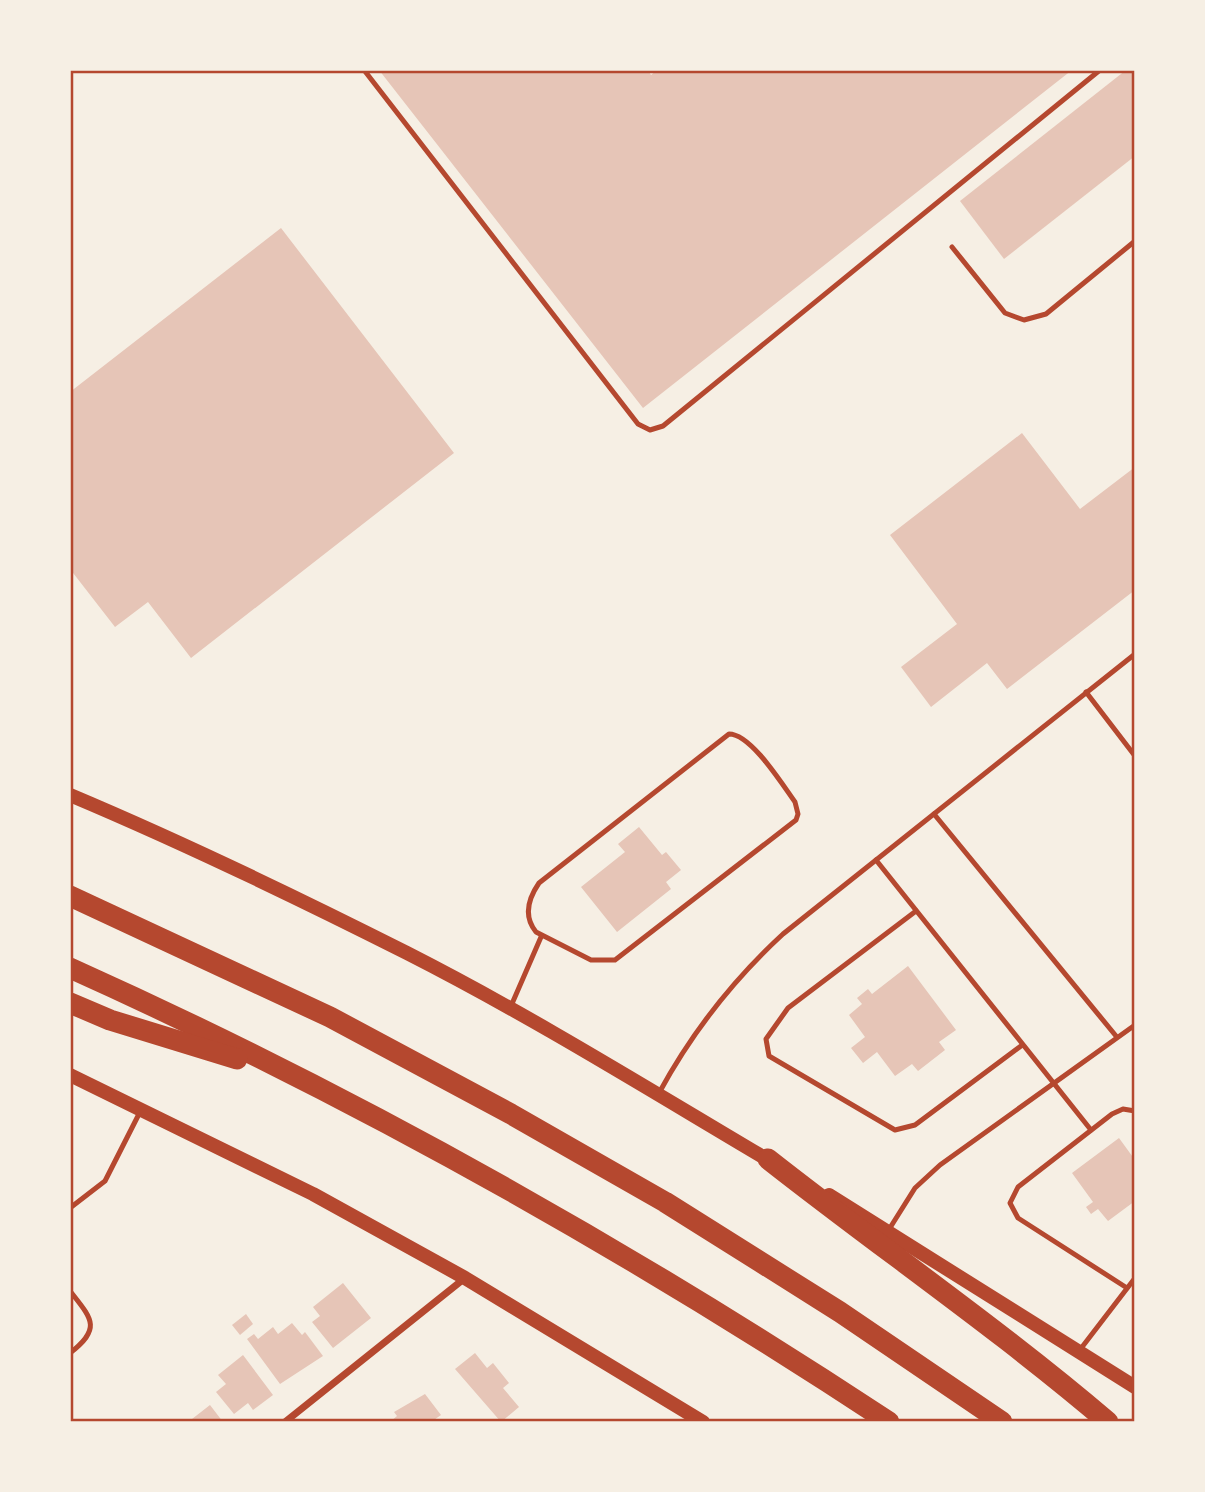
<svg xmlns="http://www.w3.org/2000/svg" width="1205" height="1492" font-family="'Varela Round',sans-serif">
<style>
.building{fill:#e6c5b7}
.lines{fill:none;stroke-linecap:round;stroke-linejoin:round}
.service{stroke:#b5482f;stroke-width:5}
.minor{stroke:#b5482f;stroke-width:7}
.secondary{stroke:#b5482f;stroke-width:14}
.motorway{stroke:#b5482f;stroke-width:21}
.neatline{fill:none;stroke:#b5482f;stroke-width:2.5}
</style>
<rect width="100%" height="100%" fill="#f6efe4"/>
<!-- building -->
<g class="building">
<path d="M 379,70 L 648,70 L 651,75 L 657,70 L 1072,70 L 643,408 Z"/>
<path d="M 1126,70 L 1135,70 L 1135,156 L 1004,259 L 960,201 Z"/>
<path d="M 281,228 L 454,453 L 191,658 L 148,602 L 115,627 L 70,569 L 70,392 Z"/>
<path d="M 1022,433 L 1080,509 L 1135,467 L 1135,590 L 1007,689 L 987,663 L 931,707 L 901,667 L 957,624 L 890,535 Z"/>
<path d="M 639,827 L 662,855 L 666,852 L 681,870 L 666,882 L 671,889 L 617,932 L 581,887 L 625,852 L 618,844 Z"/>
<path d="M 908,966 L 956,1030 L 939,1042 L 945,1050 L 918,1071 L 912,1064 L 895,1076 L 877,1052 L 863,1063 L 851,1048 L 865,1037 L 849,1015 L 862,1004 L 857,998 L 868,989 L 872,994 Z"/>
<path d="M 1119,1138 L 1135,1160 L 1135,1201 L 1108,1221 L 1098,1209 L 1091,1214 L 1086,1207 L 1093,1202 L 1072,1173 Z"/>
<path d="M 343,1283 L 371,1318 L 333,1348 L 312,1322 L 320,1316 L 313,1307 Z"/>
<path d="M 246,1314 L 253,1324 L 240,1335 L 232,1325 Z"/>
<path d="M 292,1323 L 302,1335 L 305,1332 L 323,1356 L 280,1384 L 247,1339 L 254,1334 L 258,1339 L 273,1327 L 278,1334 Z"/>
<path d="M 475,1353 L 487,1368 L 493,1363 L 509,1383 L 503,1388 L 519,1407 L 501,1422 L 455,1369 Z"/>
<path d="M 243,1355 L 273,1395 L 253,1410 L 248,1403 L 234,1414 L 216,1392 L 226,1384 L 218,1375 Z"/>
<path d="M 425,1394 L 441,1415 L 431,1422 L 390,1422 L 397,1416 L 394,1412 Z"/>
<path d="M 210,1405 L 223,1422 L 185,1422 L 192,1419 Z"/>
</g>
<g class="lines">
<!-- service -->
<g class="service">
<path d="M 364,70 L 638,424 L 650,430 L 663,426 L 1100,70"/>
<path d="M 952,247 L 1005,313 L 1024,320 L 1046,314 L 1135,241"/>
<path d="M 1086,692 L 1135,756"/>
<path d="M 729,734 C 751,734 782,784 795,802 L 798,814 L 796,820 L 615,960 L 591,960 L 536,932 C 523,916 528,899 539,883 Z"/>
<path d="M 934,814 L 1116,1036"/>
<path d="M 876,860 L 1091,1130"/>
<path d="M 916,911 L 788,1008 L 766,1039 L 769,1056 L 895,1130 L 915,1125 L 1021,1046"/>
<path d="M 511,1006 L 541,937"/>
<path d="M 659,1093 C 691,1034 733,980 783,934 L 1135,654"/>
<path d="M 70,1208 L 105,1181 L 141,1110"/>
<path d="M 888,1231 L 915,1188 L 940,1165 L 1135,1025"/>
<path d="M 1127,1288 L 1018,1218 L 1010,1203 L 1018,1187 L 1112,1114 L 1123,1109 L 1135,1111"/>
<path d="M 70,1291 C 92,1319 102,1328 70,1353"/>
<path d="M 1079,1351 L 1135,1278"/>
</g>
<!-- minor -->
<path class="minor" d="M 285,1422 L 465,1278"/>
<!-- secondary -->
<g class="secondary">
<path d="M 70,795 C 184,843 296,897 407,953 C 533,1017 653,1092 775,1164"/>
<path d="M 70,1075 L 313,1194 L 465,1278 L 703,1422"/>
<path d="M 829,1195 L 1135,1387"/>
</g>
<!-- motorway -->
<g class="motorway">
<path d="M 70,896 L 330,1017 L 511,1114 L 665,1202 L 840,1312 L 1002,1422"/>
<path d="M 70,968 C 355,1096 628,1250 889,1422"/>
<path d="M 70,1003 L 110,1020 L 237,1059"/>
<path d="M 768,1159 C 881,1248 999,1329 1108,1422"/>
</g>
</g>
<!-- border -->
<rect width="1205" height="1492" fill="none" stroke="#f6efe4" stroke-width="144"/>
<rect x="72" y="72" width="1061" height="1348" class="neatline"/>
</svg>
